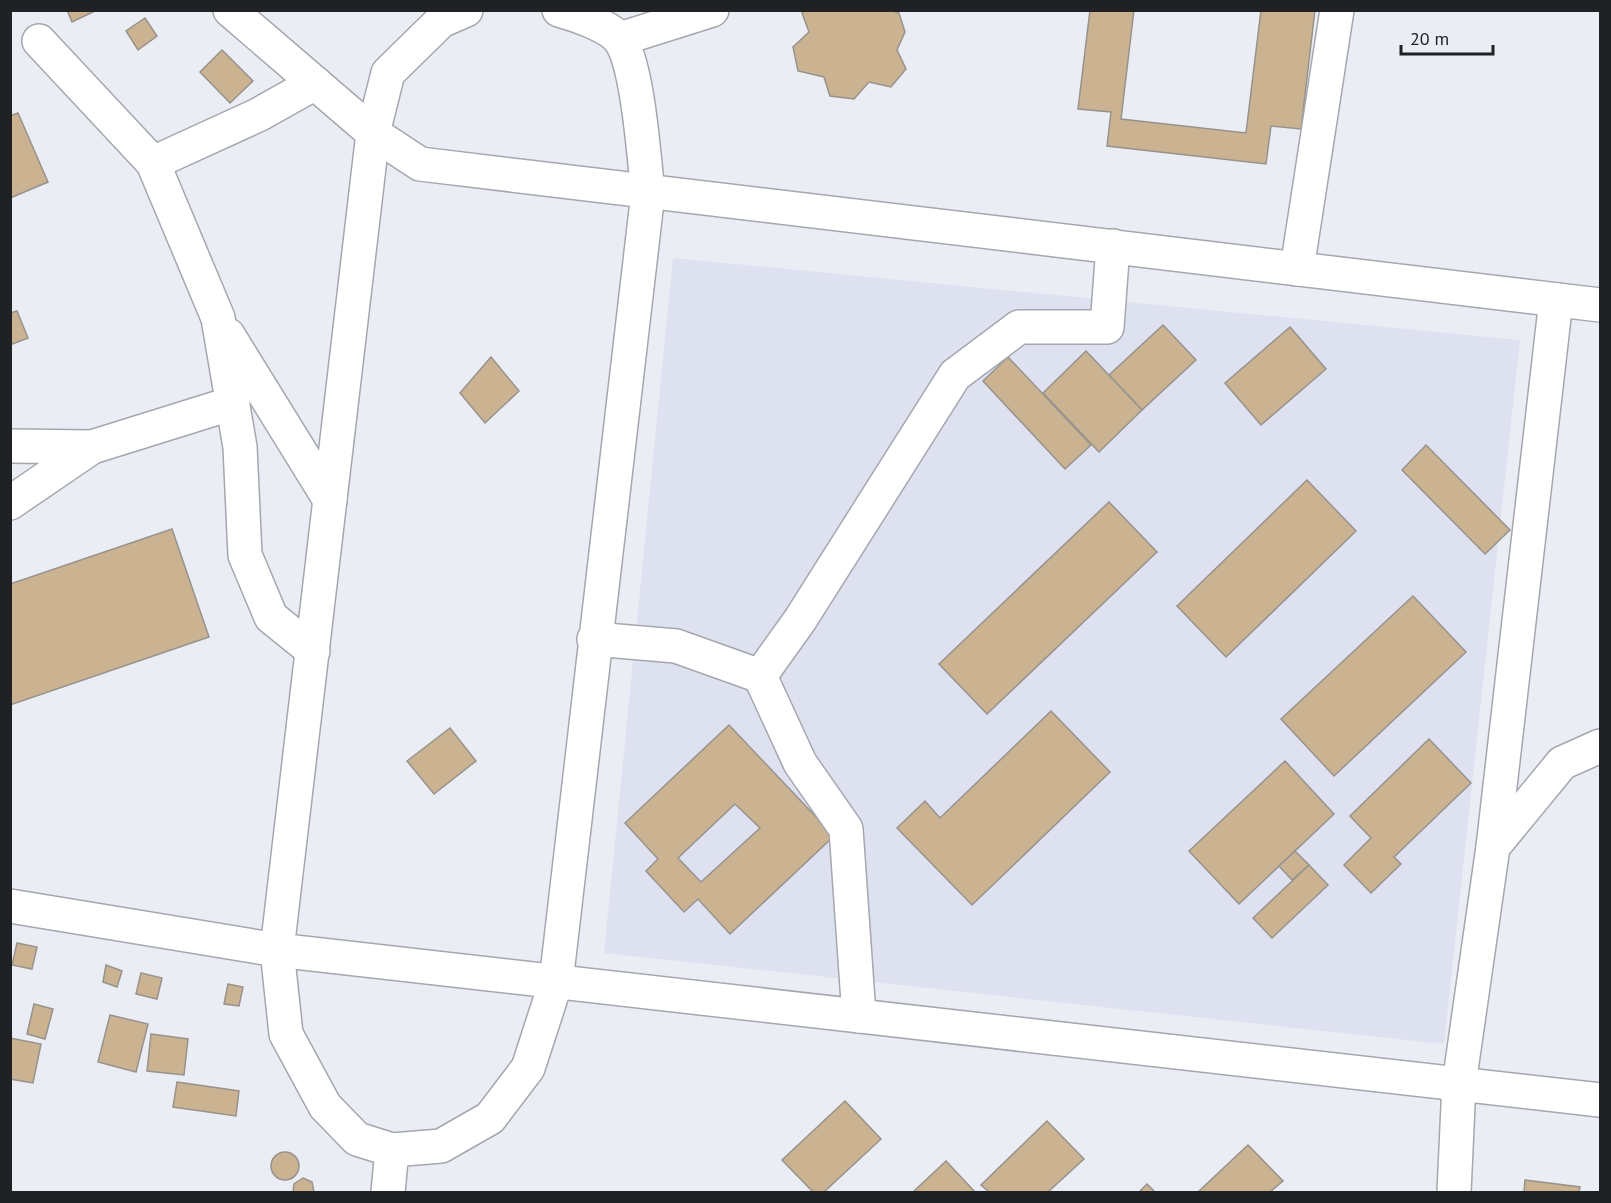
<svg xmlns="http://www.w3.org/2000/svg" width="1611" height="1203" font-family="'PT Sans',sans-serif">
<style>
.built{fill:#dee2f0}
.building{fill:#cbb392;stroke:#97928c;stroke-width:1.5;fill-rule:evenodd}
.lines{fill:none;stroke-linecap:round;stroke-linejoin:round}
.minor-casing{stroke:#a5a7ae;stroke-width:36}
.minor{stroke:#fff;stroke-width:33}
</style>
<rect width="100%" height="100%" fill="#ebedf4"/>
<!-- built -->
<path class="built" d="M 673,258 L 1520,340 L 1444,1044 L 604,953 Z"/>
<!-- building -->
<g class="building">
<path d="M 67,10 L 97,10 L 72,22 Z"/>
<path d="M 805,10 L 890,10 L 899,13 L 905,32 L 897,50 L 906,69 L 891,87 L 869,82 L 854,99 L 830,96 L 824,77 L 798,71 L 793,47 L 809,32 L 802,13 Z"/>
<path d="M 1090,10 L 1134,10 L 1121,119 L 1246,133 L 1261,10 L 1315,10 L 1301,129 L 1271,126 L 1266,164 L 1107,146 L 1111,112 L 1078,109 Z"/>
<path d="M 145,18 L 157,36 L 138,50 L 126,31 Z"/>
<path d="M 222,50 L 253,81 L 230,103 L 200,72 Z"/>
<path d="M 18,113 L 48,182 L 10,198 L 10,116 Z"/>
<path d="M 17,311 L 28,338 L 10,345 L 10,313 Z"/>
<path d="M 1163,325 L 1196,360 L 1142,410 L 1109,375 Z"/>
<path d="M 1290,327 L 1326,369 L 1261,425 L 1225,383 Z"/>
<path d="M 1086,351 L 1142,410 L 1099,452 L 1043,393 Z"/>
<path d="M 491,357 L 519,391 L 485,423 L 460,393 Z"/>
<path d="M 1008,357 L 1091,445 L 1065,469 L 983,381 Z"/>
<path d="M 1426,445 L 1510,530 L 1485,554 L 1402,470 Z"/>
<path d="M 1307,480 L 1356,531 L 1226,657 L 1177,606 Z"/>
<path d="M 1109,502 L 1157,552 L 987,714 L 939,664 Z"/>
<path d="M 172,529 L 209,637 L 10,705 L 10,584 Z"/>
<path d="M 1413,596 L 1466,652 L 1334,776 L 1281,719 Z"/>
<path d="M 1051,711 L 1110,772 L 972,905 L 897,828 L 925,801 L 940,818 Z"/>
<path d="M 729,725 L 834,836 L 730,934 L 698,899 L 684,912 L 646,871 L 658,859 L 625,823 ZM 735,804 L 760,828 L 701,882 L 678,858 Z"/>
<path d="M 450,728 L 476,761 L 434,794 L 407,761 Z"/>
<path d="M 1429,739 L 1471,783 L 1394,857 L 1401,864 L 1371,893 L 1344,865 L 1371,838 L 1350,816 Z"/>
<path d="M 1285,761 L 1334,814 L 1239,904 L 1189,851 Z"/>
<path d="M 1295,851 L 1309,865 L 1292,880 L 1279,866 Z"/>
<path d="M 1309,865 L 1328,885 L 1272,938 L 1253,918 Z"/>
<path d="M 17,943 L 37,947 L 32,969 L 12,965 Z"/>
<path d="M 106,965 L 122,971 L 117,987 L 103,982 Z"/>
<path d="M 141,973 L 162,978 L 157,999 L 136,994 Z"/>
<path d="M 228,984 L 243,987 L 239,1006 L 224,1004 Z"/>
<path d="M 34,1004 L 53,1009 L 45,1039 L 27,1034 Z"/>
<path d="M 110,1015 L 148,1024 L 136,1072 L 98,1062 Z"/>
<path d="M 151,1034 L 188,1039 L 184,1075 L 147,1071 Z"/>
<path d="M 10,1038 L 41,1044 L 33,1083 L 10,1079 Z"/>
<path d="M 177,1082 L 239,1091 L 236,1116 L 173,1107 Z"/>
<path d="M 845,1101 L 881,1139 L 824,1192 L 813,1192 L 782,1160 Z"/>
<path d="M 1047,1121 L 1084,1159 L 1048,1192 L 989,1192 L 981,1185 Z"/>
<path d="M 1248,1145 L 1283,1181 L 1270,1192 L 1198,1192 Z"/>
<circle cx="285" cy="1166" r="14"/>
<path d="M 946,1161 L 975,1192 L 913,1192 Z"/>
<path d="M 303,1178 L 312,1182 L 314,1192 L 293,1192 L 294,1184 Z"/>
<path d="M 1525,1180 L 1580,1187 L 1579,1192 L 1524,1192 Z"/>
<path d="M 1147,1184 L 1155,1192 L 1139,1192 Z"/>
</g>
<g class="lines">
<defs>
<g id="minor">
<path d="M 230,10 L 373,133 L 420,164 L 1600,305"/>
<path d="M 466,10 L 441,21 L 388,73 L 373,133 L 277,950 L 286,1034 L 325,1106 L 357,1139 L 392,1150 L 441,1146 L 490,1118 L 528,1068 L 556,982 L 648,193 C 644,159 638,65 620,40 C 610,26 574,14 559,10"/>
<path d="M 620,39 L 712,10"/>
<path d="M 39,41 L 153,163 L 218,318 L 240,447 L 245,555 L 271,617 L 313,651"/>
<path d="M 153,163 L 258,115 L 315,83"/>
<path d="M 1297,269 L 1337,10"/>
<path d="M 228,335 L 330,500"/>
<path d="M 10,446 L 92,447 L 233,403"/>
<path d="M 10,503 L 92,447"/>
<path d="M 594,639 L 676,646 L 760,676 L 800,620 L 955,375 L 1019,327 L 1107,327 L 1113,246"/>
<path d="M 760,676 L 800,763 L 846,829 L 859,1016"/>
<path d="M 1493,847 L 1562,763 L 1600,746"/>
<path d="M 10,906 L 277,950 L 1600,1100"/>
<path d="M 388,1192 L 392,1150"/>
<path d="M 1454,1192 L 1459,1084 L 1493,847 L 1556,300"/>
</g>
</defs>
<!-- minor casing -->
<use href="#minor" class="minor-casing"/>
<!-- minor -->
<use href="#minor" class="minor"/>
</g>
<!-- border -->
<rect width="1611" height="1203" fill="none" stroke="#202124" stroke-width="24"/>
<!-- scale -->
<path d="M1401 45v9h92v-9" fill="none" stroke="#202124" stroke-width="3"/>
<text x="1410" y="45" font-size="18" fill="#202124" stroke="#ebedf4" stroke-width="4.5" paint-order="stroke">20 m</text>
</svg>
